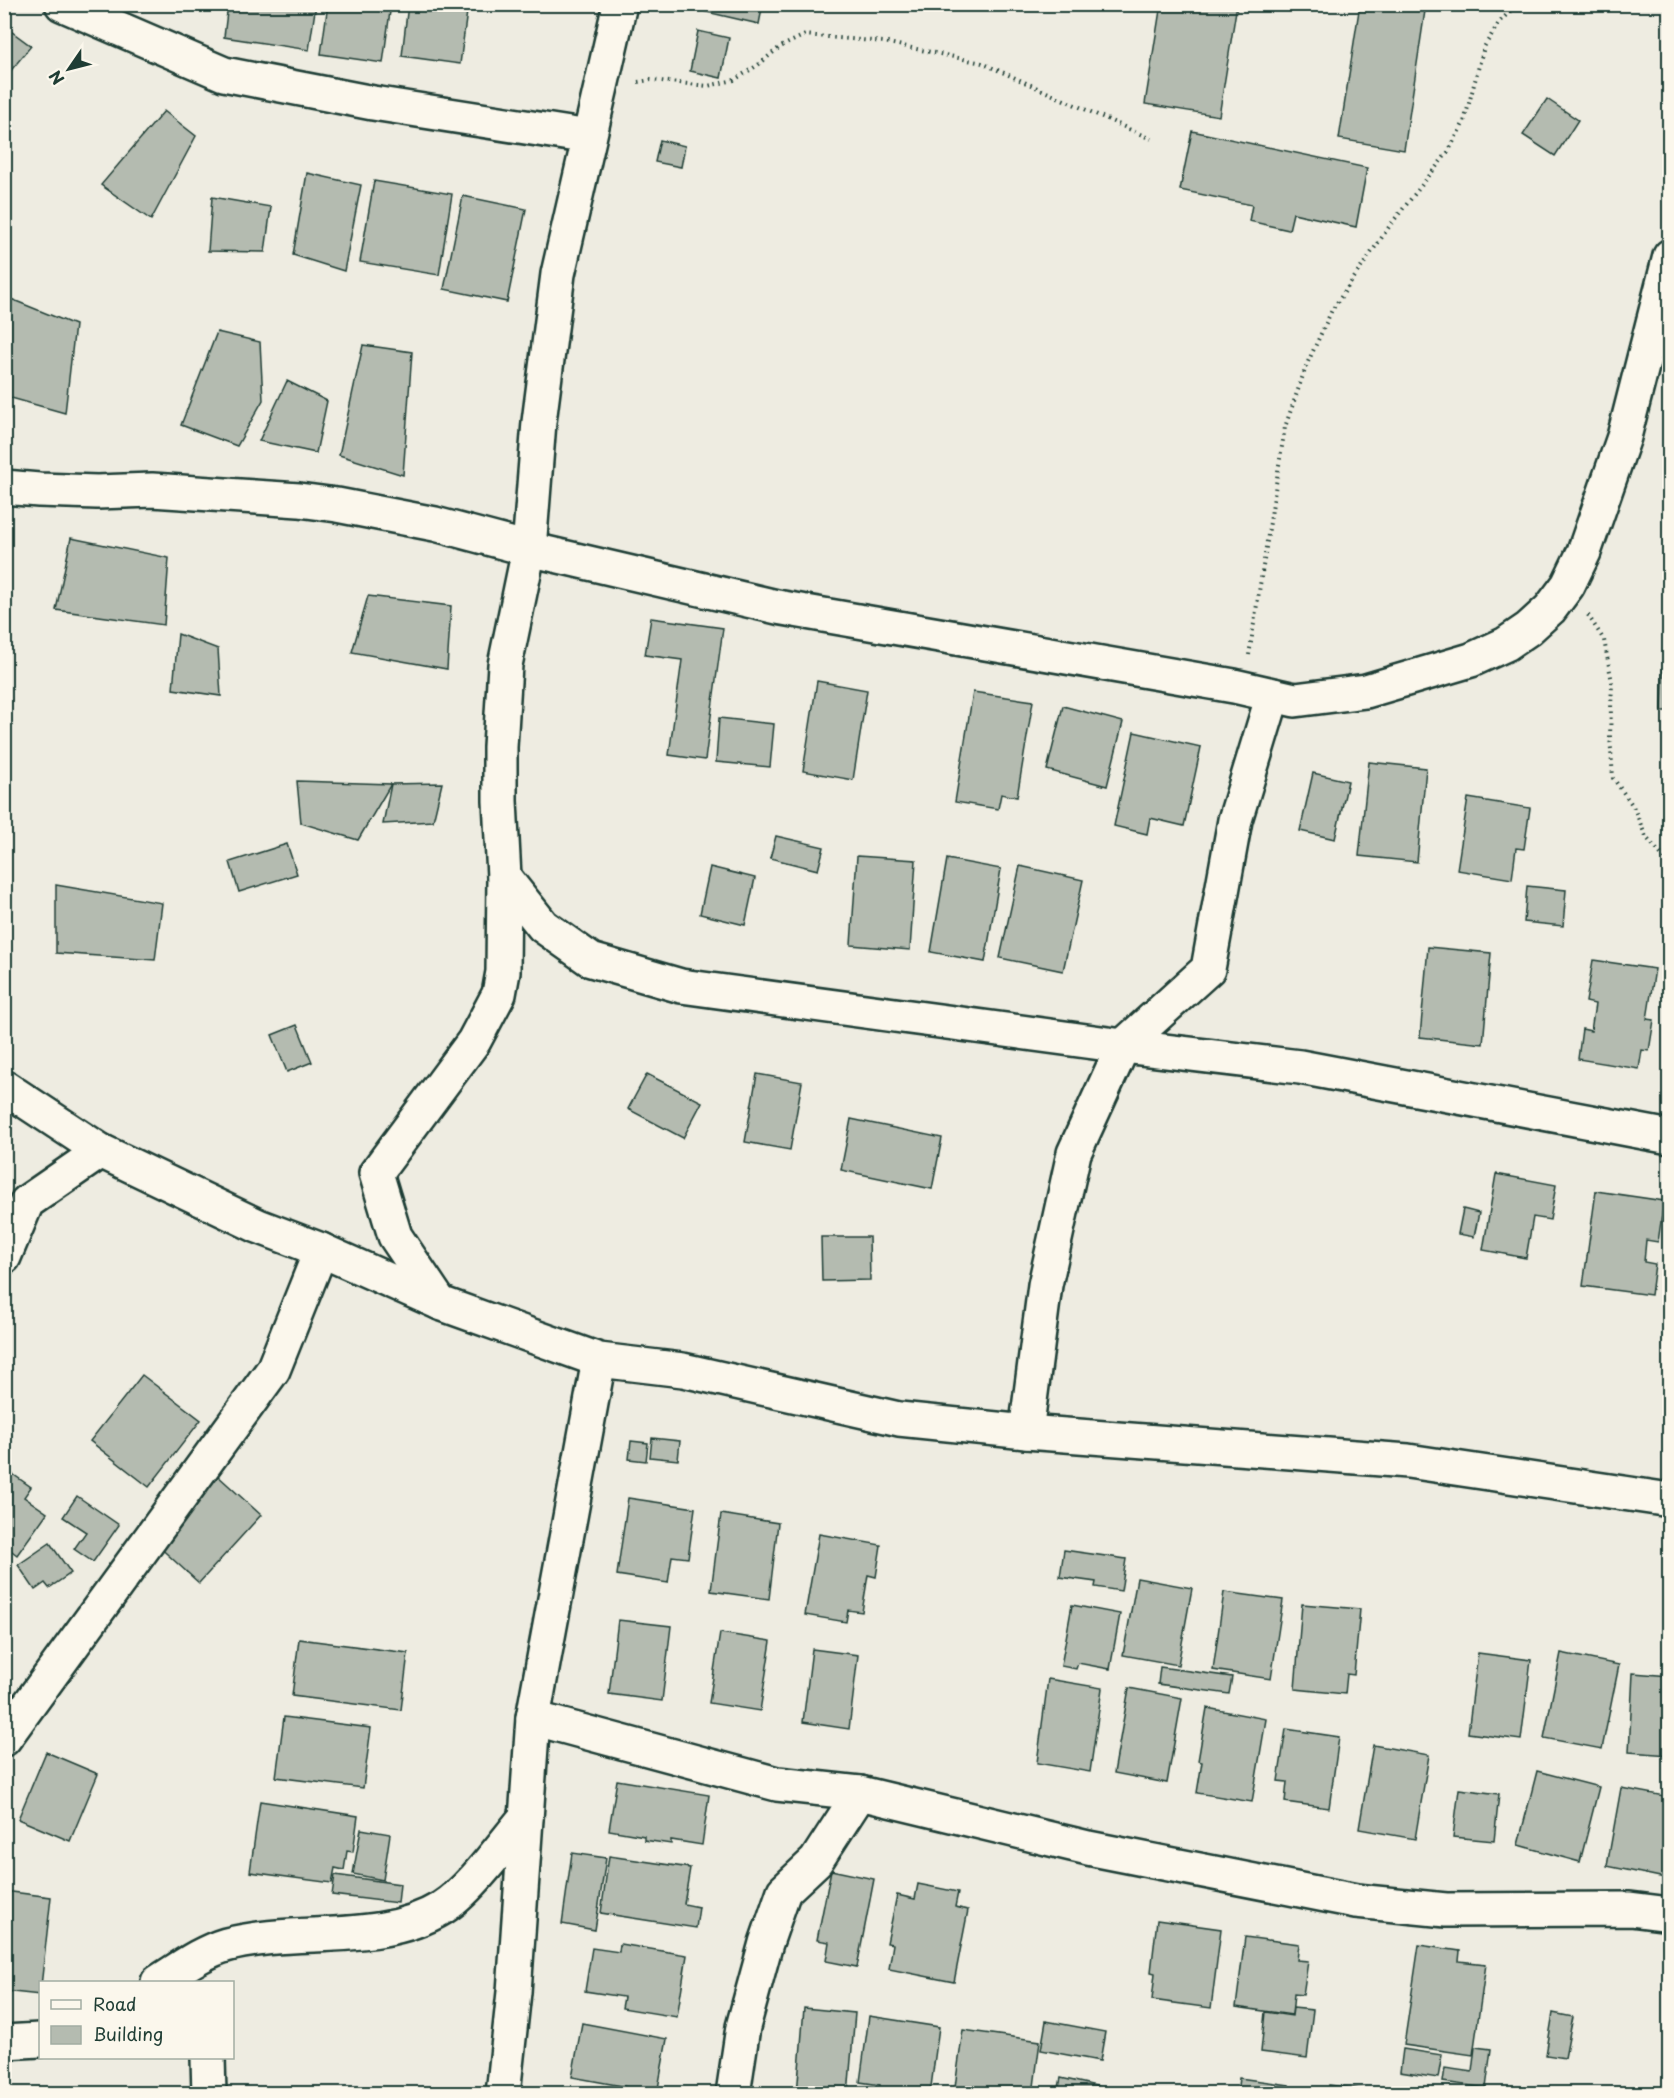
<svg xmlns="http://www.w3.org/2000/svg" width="1674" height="2098" font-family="'Playpen Sans',sans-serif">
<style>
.building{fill:#b4bbb0;stroke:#1f3d34;stroke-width:1.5}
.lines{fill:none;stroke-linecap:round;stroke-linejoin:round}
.street-casing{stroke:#1f3d34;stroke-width:38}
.path{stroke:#1f3d34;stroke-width:4;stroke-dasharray:1.5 4.5;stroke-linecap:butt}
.street{stroke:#fbf7ec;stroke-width:33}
</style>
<rect width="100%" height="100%" fill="#eeece1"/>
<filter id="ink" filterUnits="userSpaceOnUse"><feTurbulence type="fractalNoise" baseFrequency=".0167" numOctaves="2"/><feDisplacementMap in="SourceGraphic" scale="12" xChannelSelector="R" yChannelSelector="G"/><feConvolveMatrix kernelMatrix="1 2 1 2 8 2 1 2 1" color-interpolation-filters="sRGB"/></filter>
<g filter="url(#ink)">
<!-- building -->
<g class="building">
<path d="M 228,4 L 316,4 L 309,50 L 224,37 Z"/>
<path d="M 328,4 L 391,4 L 383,63 L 321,54 Z"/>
<path d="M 408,4 L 468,4 L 460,64 L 402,56 Z"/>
<path d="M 699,4 L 763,4 L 759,24 L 698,10 Z"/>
<path d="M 1161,4 L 1237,4 L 1219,116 L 1145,104 Z"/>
<path d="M 1360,4 L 1426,4 L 1404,150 L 1339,139 Z"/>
<path d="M 4,26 L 31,46 L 4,79 Z"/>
<path d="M 698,31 L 729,38 L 721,78 L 690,71 Z"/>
<path d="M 1547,99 L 1578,120 L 1555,156 L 1523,135 Z"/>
<path d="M 164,111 L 196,136 L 151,220 L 101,185 Z"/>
<path d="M 1192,131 L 1367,168 L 1356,227 L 1293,213 L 1289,230 L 1249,221 L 1252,205 L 1180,190 Z"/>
<path d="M 660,140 L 685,146 L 681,167 L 655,162 Z"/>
<path d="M 307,173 L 361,185 L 344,271 L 293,255 Z"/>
<path d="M 374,181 L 452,194 L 439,275 L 360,262 Z"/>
<path d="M 463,196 L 526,209 L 507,302 L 444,289 Z"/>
<path d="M 212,197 L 271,207 L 265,252 L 208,251 Z"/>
<path d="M 6,297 L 75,325 L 65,413 L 4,396 L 4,305 Z"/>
<path d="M 217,332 L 260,342 L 263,400 L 237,446 L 181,425 Z"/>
<path d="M 363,345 L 412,352 L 403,475 L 339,455 Z"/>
<path d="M 287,381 L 327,401 L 316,453 L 259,441 Z"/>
<path d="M 71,538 L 169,558 L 164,625 L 56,610 Z"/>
<path d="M 368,596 L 451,606 L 447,669 L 352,652 Z"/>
<path d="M 651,618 L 723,628 L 705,760 L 669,755 L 682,660 L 645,655 Z"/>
<path d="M 178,634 L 218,649 L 221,696 L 173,689 Z"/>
<path d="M 1664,640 L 1670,640 L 1670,711 L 1662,711 Z"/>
<path d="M 817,681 L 867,690 L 853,780 L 803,771 Z"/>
<path d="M 973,692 L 1033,701 L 1017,797 L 1001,794 L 998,809 L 955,802 Z"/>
<path d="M 1063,706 L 1123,722 L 1107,786 L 1047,770 Z"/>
<path d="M 719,718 L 774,724 L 770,767 L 716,762 Z"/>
<path d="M 1134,732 L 1201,747 L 1184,826 L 1150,818 L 1147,834 L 1114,826 Z"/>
<path d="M 1369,762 L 1426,768 L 1417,862 L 1359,856 Z"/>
<path d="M 1313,773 L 1348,781 L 1335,839 L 1300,831 Z"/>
<path d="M 297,781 L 391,784 L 358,840 L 301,823 Z"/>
<path d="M 442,783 L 433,821 L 383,824 L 391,784 Z"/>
<path d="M 1468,798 L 1530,808 L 1524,849 L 1516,848 L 1512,879 L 1457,870 Z"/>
<path d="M 776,836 L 824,847 L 818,870 L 770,858 Z"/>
<path d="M 287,844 L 297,874 L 239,892 L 230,862 Z"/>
<path d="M 857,856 L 916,860 L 910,950 L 851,945 Z"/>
<path d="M 947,859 L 1001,869 L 985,962 L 931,952 Z"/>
<path d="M 1020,866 L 1083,880 L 1063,971 L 1000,958 Z"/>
<path d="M 710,867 L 755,878 L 745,925 L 700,914 Z"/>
<path d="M 56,885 L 162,903 L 155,960 L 56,953 Z"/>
<path d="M 1527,886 L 1566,890 L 1563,926 L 1524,922 Z"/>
<path d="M 1428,947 L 1491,953 L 1483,1044 L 1420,1037 Z"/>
<path d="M 1593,960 L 1655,969 L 1647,1019 L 1654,1020 L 1649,1051 L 1642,1050 L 1639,1069 L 1578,1059 L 1582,1029 L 1591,1031 L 1595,1004 L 1586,1002 Z"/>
<path d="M 297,1025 L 312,1062 L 287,1072 L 272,1035 Z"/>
<path d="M 647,1074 L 702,1102 L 683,1138 L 628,1109 Z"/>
<path d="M 757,1074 L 802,1082 L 790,1150 L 745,1142 Z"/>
<path d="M 851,1119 L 942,1138 L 932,1189 L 841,1170 Z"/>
<path d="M 1496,1174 L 1556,1185 L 1550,1220 L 1533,1217 L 1526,1258 L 1483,1250 Z"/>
<path d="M 1596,1191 L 1664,1201 L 1658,1242 L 1646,1240 L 1644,1262 L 1655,1264 L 1651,1295 L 1583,1286 Z"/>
<path d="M 1463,1209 L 1479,1213 L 1474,1237 L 1458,1234 Z"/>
<path d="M 821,1237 L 869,1237 L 870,1280 L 822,1281 Z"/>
<path d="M 142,1375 L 201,1420 L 149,1487 L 90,1441 Z"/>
<path d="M 652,1438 L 680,1441 L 678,1460 L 650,1457 Z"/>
<path d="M 631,1441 L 648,1443 L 646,1461 L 629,1459 Z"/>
<path d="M 4,1468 L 31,1487 L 24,1497 L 47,1513 L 17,1555 L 4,1545 Z"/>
<path d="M 217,1475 L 261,1515 L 199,1583 L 156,1544 Z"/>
<path d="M 77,1496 L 119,1525 L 93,1562 L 74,1549 L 86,1532 L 63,1517 Z"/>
<path d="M 628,1498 L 695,1508 L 688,1558 L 672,1556 L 668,1583 L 617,1575 Z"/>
<path d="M 721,1514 L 778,1523 L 769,1599 L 711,1591 Z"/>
<path d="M 819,1534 L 881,1545 L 876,1577 L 868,1575 L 862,1612 L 848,1610 L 846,1622 L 805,1615 Z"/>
<path d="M 50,1543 L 71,1573 L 49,1588 L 45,1583 L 35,1590 L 18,1565 Z"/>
<path d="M 1064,1550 L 1126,1559 L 1121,1591 L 1095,1587 L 1096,1582 L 1060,1577 Z"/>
<path d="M 1137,1578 L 1192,1588 L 1178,1665 L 1123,1655 Z"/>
<path d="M 1224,1592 L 1283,1600 L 1271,1679 L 1213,1670 Z"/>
<path d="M 1302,1604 L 1360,1609 L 1354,1675 L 1347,1674 L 1345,1694 L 1295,1689 Z"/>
<path d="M 1072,1605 L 1120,1614 L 1110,1669 L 1078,1663 L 1076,1669 L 1061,1666 Z"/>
<path d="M 618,1620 L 671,1626 L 662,1701 L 609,1694 Z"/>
<path d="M 720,1633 L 771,1641 L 760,1711 L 709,1703 Z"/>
<path d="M 299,1639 L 408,1653 L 401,1710 L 292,1696 Z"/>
<path d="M 812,1649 L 858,1655 L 849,1729 L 803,1722 Z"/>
<path d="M 1478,1653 L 1531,1660 L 1521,1740 L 1468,1733 Z"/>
<path d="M 1561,1653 L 1619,1665 L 1602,1749 L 1544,1738 Z"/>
<path d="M 1160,1667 L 1232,1677 L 1229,1694 L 1158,1684 Z"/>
<path d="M 1633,1673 L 1670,1676 L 1670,1755 L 1629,1752 Z"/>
<path d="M 1048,1679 L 1102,1688 L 1090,1772 L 1037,1763 Z"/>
<path d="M 1129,1688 L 1182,1698 L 1167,1783 L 1114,1773 Z"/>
<path d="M 1207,1708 L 1266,1719 L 1252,1802 L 1197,1793 L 1202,1762 L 1198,1761 Z"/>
<path d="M 284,1717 L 371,1728 L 363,1788 L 276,1777 Z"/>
<path d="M 1286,1729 L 1339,1737 L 1329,1808 L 1285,1802 L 1287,1782 L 1278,1781 Z"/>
<path d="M 1373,1745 L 1429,1755 L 1415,1839 L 1359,1829 Z"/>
<path d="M 46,1752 L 98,1774 L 70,1841 L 18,1819 Z"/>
<path d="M 1537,1771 L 1599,1787 L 1580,1862 L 1518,1845 Z"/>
<path d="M 617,1780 L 709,1795 L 702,1845 L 671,1840 L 671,1844 L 644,1840 L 644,1836 L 609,1830 Z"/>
<path d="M 1621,1788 L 1670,1797 L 1670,1879 L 1607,1866 Z"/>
<path d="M 1459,1789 L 1499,1794 L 1494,1841 L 1453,1837 Z"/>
<path d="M 260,1801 L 358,1816 L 353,1852 L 347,1851 L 344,1870 L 335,1868 L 332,1883 L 250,1872 Z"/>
<path d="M 361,1829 L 390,1834 L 383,1880 L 353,1874 Z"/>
<path d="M 572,1853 L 606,1858 L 595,1930 L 562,1924 Z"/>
<path d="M 609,1856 L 690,1868 L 684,1904 L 699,1907 L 696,1928 L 601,1913 Z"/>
<path d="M 831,1870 L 874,1879 L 857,1967 L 826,1961 L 829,1942 L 817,1940 Z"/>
<path d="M 335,1875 L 400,1884 L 398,1903 L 332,1895 Z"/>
<path d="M 918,1884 L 958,1892 L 955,1907 L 968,1910 L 954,1982 L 889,1969 L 893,1944 L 887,1943 L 897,1895 L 915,1899 Z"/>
<path d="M 4,1891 L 51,1897 L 40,1995 L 4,1991 Z"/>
<path d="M 1157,1920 L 1221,1929 L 1211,2008 L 1152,2000 L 1155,1973 L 1151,1972 Z"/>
<path d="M 1245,1937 L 1299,1944 L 1297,1960 L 1308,1961 L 1303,1995 L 1294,1994 L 1292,2015 L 1236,2007 Z"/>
<path d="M 620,1944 L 687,1955 L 677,2017 L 622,2008 L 624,1997 L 585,1991 L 592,1948 L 619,1952 Z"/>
<path d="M 1419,1945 L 1460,1951 L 1459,1961 L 1486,1964 L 1473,2055 L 1404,2045 Z"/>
<path d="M 804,2008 L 855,2013 L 848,2094 L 797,2094 Z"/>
<path d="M 1293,2008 L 1313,2010 L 1307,2058 L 1261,2052 L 1265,2012 L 1292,2016 Z"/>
<path d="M 1553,2013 L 1573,2017 L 1565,2058 L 1546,2055 Z"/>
<path d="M 869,2016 L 939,2027 L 930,2094 L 879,2094 L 880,2085 L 860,2082 Z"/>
<path d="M 1046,2021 L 1105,2032 L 1100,2061 L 1041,2050 Z"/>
<path d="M 582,2023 L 667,2039 L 657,2094 L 627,2091 L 627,2087 L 572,2077 Z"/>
<path d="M 963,2030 L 1040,2041 L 1033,2094 L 954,2094 Z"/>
<path d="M 1475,2047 L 1491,2049 L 1486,2088 L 1443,2082 L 1445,2068 L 1472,2072 Z"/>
<path d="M 1403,2049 L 1442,2055 L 1438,2078 L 1400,2072 Z"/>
<path d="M 1061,2078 L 1105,2088 L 1103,2094 L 1046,2094 L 1047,2089 L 1058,2092 Z"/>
<path d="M 1239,2078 L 1289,2085 L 1288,2094 L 1237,2094 Z"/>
<path d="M 1329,2085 L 1383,2092 L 1383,2094 L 1328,2094 Z"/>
</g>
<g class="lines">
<defs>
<g id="street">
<path d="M 62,4 L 224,74 L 373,103 L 589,137"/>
<path d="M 4,487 L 39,490 L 97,492 L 152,490 L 299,500 L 337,505 L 435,524 L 529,549 L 777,607 L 1234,686 L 1295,700 L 1366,691 L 1471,660 L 1506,644 L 1528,629 L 1550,609 L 1568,585 L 1584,552 L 1624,437 L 1670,256"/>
<path d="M 504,877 L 543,926 L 591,960 L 681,986 L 1123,1046 L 1300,1067 L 1670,1137"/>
<path d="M 4,1087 L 101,1151 L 258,1226 L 321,1250 L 440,1303 L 599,1360 L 683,1370 L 899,1419 L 1026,1432 L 1408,1461 L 1670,1500"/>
<path d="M 4,1257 L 27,1202 L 101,1151"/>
<path d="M 440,1303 L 395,1236 L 376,1173 L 474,1041 L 499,994 L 503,972 L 504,877 L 500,801 L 500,747 L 505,665 L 529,549 L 539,422 L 558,274 L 620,4"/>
<path d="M 1026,1432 L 1045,1285 L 1074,1153 L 1123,1046 L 1208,969 L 1235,820 L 1273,695"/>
<path d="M 533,1718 L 777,1784 L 860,1793 L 1088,1848 L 1356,1901 L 1446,1910 L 1630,1909 L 1670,1914"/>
<path d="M 4,1739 L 273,1370 L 321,1250"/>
<path d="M 158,1982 C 179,1969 202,1952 226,1945 C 296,1926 378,1947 442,1908 C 470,1891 504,1843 526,1817"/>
<path d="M 4,2042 L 40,2040"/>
<path d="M 208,2058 L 209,2094"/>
<path d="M 503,2094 L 514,1992 L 533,1718 L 599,1360"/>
<path d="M 733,2094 L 743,2027 L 766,1943 L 784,1891 L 816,1861 L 860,1793"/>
</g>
</defs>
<!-- street casing -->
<use href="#street" class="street-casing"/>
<!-- path -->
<g class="path">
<path d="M 638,82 L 651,80 L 708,86 L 734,80 L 758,65 L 780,47 L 805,35 L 884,42 L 982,63 L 1151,139"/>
<path d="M 1588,615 L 1604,640 L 1612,682 L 1610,736 L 1613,778 L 1633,806 L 1646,837 L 1670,865"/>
<path d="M 1249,655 L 1285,427 L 1307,364 L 1332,310 L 1391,224 L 1448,152 L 1464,122 L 1484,47 L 1500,21 L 1518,4"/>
</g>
<!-- street -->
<use href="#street" class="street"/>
</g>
</g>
<!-- margin -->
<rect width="1674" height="2098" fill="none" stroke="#fbf7ec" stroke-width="24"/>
<rect x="12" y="12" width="1650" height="2074" fill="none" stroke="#1f3d34" stroke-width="2" filter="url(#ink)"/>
<!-- legend -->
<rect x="39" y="1981" width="195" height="78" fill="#fbf7ec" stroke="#a3ada2" stroke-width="1.5"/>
<rect x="51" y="2000" width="30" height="9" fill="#fbf7ec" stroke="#a3ada2" stroke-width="1.5"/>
<text x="93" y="2011" font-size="18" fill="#1f3d34">Road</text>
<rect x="51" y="2026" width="30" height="18" fill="#b4bbb0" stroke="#a3ada2" stroke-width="1.5"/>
<text x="93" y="2041" font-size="18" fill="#1f3d34">Building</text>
<!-- north arrow -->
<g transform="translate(69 69) rotate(235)" stroke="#fbf7ec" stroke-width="4.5" paint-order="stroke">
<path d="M0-4.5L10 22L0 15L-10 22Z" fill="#1f3d34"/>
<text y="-9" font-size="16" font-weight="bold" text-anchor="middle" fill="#1f3d34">N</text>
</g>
</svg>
